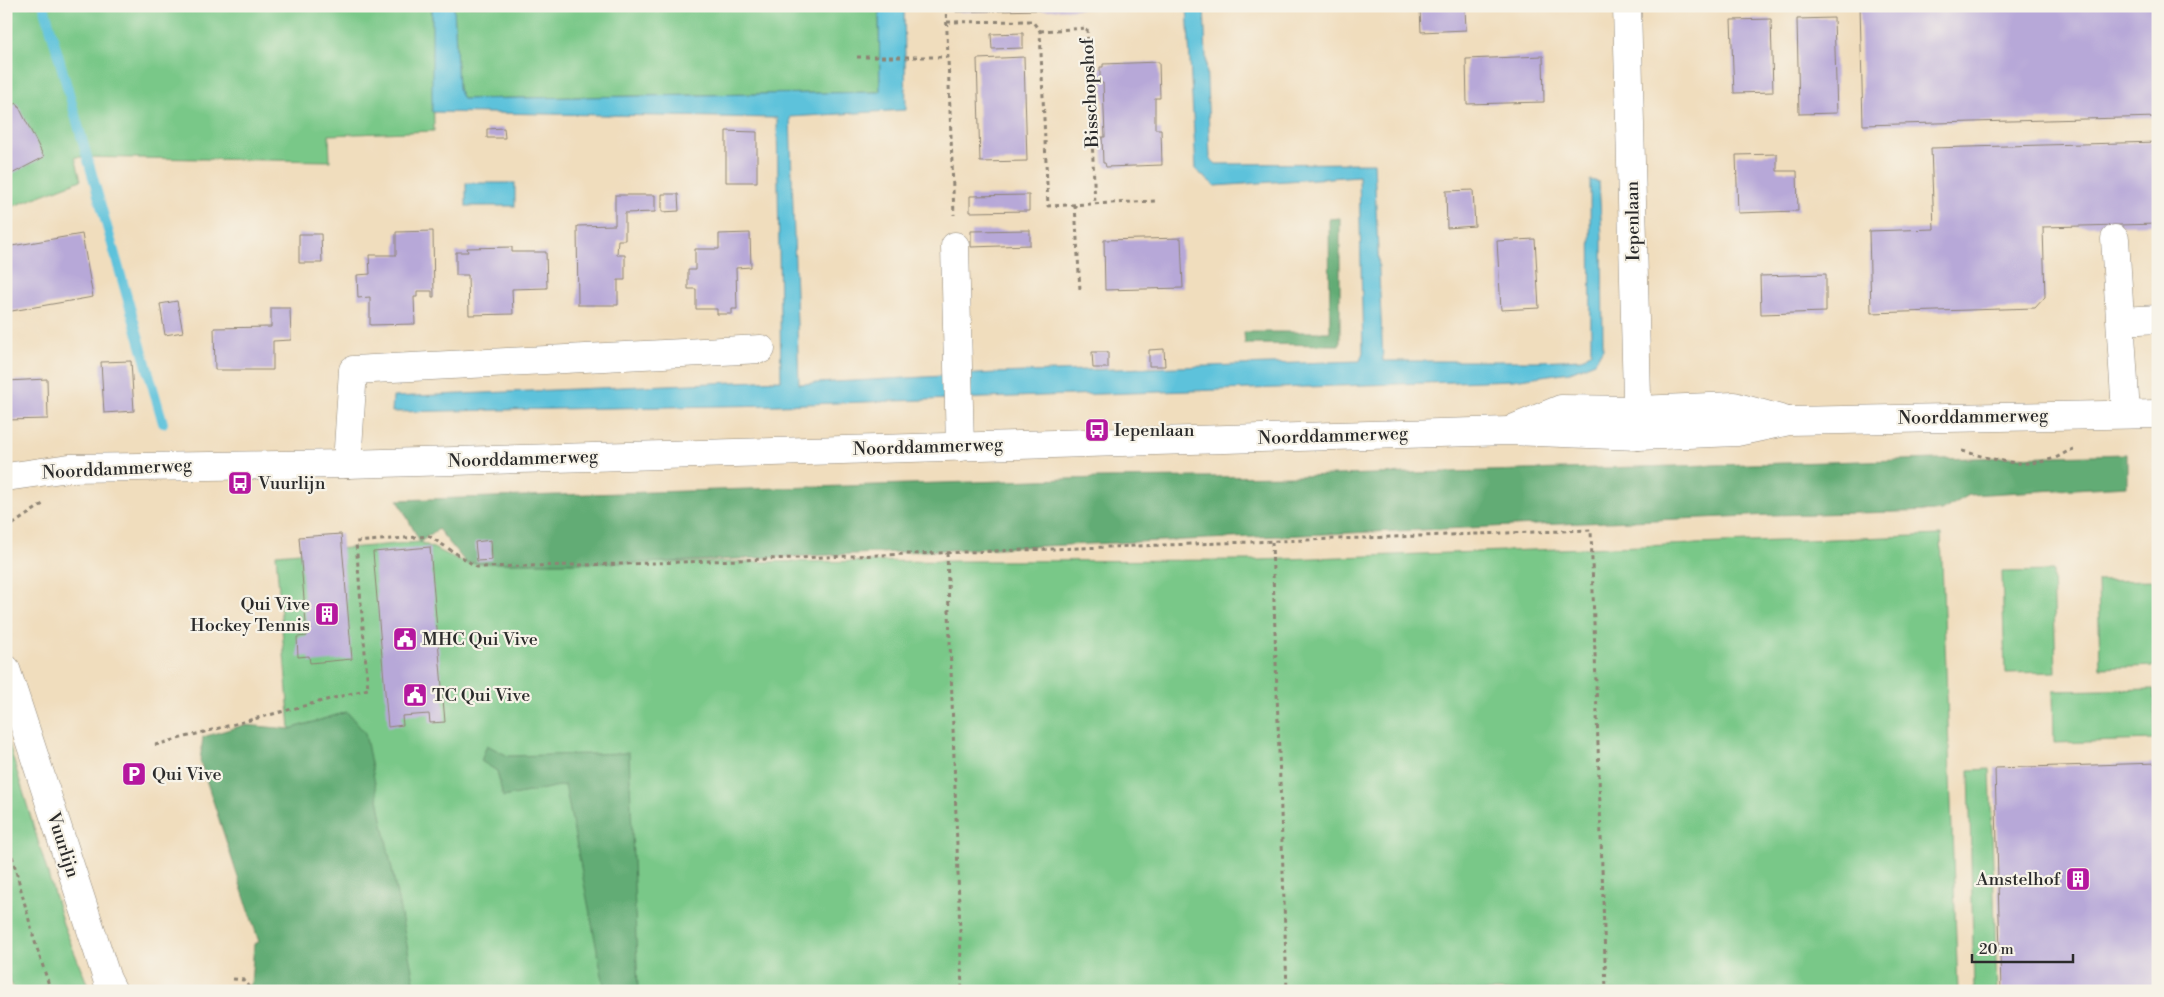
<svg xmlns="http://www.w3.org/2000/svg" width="2164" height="997" font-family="'Libre Bodoni',serif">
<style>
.green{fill:#79c888;stroke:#527a5a}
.forest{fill:#62ac74;stroke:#466c50}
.water{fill:#5dc2db;stroke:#447683}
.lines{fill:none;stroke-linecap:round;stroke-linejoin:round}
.stream{stroke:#5dc2db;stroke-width:10}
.building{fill:#b7a8d8}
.minor-casing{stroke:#8e8474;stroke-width:29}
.path{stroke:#8e8474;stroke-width:3;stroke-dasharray:4 4;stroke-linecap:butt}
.minor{stroke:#fff;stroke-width:28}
.labels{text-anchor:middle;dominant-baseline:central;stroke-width:4.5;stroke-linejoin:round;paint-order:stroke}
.street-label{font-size:18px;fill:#2b2b2b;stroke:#f7f3e8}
.poi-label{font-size:18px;fill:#2b2b2b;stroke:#f7f3e8;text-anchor:start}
</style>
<rect width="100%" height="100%" fill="#f7f3e8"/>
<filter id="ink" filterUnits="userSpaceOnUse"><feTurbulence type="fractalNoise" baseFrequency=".02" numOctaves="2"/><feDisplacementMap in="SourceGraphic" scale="10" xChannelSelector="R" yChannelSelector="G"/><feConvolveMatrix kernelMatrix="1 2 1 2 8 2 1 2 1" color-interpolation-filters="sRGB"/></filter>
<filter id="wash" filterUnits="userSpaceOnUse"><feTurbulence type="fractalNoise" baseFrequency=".0096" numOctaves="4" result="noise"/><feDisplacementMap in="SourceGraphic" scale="20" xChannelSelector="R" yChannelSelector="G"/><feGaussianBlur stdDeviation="1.12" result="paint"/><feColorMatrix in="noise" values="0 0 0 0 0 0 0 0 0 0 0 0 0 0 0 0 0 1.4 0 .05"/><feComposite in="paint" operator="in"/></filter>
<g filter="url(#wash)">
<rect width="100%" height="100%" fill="#f0ddbd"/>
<!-- green -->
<g class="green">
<path d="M 6,6 L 432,6 L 434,131 L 329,135 L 330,161 L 75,157 L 81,180 L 6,209 Z"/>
<path d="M 454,6 L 879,6 L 880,92 L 463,99 L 458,89 Z"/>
<path d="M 1941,535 L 1958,991 L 416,991 L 347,712 L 290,729 L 276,554 L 420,542 L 466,563 L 1259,560 Z"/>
<path d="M 2053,571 L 2056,672 L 2005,673 L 2002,572 Z"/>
<path d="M 2158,580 L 2158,666 L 2100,668 L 2098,581 Z"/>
<path d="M 2154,689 L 2155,740 L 2054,743 L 2053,691 Z"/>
<path d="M 6,735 L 63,924 L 86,981 L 93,991 L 14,991 L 6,968 Z"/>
<path d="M 1990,769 L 1997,991 L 1974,991 L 1969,770 Z"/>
</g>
<!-- forest -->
<g class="forest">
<path d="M 1340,218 L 1340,345 L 1245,344 L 1244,332 L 1330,332 L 1329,219 Z"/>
<path d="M 2127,454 L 2127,486 L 1969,495 L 1941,511 L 1772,515 L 643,563 L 466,563 L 438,529 L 420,542 L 398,500 L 1100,478 L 1299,476 Z"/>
<path d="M 347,712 L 365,733 L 416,991 L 235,991 L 251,984 L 254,944 L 259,942 L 200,761 L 203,737 L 244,725 L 290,729 Z"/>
<path d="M 487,745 L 508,756 L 629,753 L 638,991 L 605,991 L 565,785 L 503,797 L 497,771 L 481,761 Z"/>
</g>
<!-- water -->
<g class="water">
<path d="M 432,6 L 454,6 L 458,89 L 463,99 L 880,92 L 879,6 L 904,6 L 906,110 L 790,117 L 799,384 L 996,373 L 1360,361 L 1363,352 L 1359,176 L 1215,186 L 1196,170 L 1187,6 L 1204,6 L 1210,158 L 1216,164 L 1374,163 L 1383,361 L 1539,361 L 1582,359 L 1591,352 L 1590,180 L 1599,182 L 1602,237 L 1603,348 L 1595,362 L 1570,372 L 1513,380 L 777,405 L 392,412 L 393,397 L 781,380 L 777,118 L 432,112 Z"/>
<rect x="466" y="183" width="49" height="23"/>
</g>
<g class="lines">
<!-- stream -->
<path class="stream" d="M 44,6 L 163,423"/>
</g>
<g id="blocks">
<!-- building -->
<g class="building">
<path d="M 956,6 L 995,6 L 995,11 L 956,12 Z"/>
<path d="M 998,6 L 1123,6 L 1123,8 L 998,11 Z"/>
<path d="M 1860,6 L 2158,6 L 2158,117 L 1863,125 Z"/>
<path d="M 1465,8 L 1466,30 L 1421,32 L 1420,9 Z"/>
<path d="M 1834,18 L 1837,113 L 1799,114 L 1797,19 Z"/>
<path d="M 1771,19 L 1773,92 L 1734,93 L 1731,20 Z"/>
<path d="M 1023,33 L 1023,48 L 992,49 L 991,34 Z"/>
<path d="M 1543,56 L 1544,102 L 1467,104 L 1466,59 Z"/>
<path d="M 1024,57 L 1027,161 L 980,162 L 977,59 Z"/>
<path d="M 1159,62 L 1160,98 L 1155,98 L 1155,129 L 1161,129 L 1162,165 L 1106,167 L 1105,163 L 1103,163 L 1102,137 L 1105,137 L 1103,83 L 1100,83 L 1100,67 L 1103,67 L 1103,64 Z"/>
<path d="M 17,103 L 44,157 L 6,177 L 6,108 Z"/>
<path d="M 504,128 L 505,138 L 487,138 L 487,129 Z"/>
<path d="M 726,131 L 757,132 L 757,182 L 726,182 Z"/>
<path d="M 2158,142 L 2158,224 L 2043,227 L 2045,297 L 2035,308 L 1871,313 L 1869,231 L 1934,229 L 1931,148 Z"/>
<path d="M 1777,154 L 1777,171 L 1797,171 L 1798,211 L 1738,213 L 1736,155 Z"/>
<path d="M 1473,190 L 1475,226 L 1447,228 L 1446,191 Z"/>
<path d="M 662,194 L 678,194 L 679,211 L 662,212 Z"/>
<path d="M 615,195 L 655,195 L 655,212 L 625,213 L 625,240 L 618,240 L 617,255 L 625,255 L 625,280 L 618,280 L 618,305 L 578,305 L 577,226 L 615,225 Z"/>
<path d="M 1029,195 L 1029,211 L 970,212 L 970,196 Z"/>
<path d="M 1030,230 L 1030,245 L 971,247 L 971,231 Z"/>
<path d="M 433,231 L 434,297 L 432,297 L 432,291 L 417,291 L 417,297 L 414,297 L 415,324 L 370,325 L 370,297 L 358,298 L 357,275 L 370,274 L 369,255 L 396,255 L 396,232 Z"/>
<path d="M 750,233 L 751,267 L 736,268 L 737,309 L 732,309 L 732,314 L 717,314 L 717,309 L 696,309 L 696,289 L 688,289 L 688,270 L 695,270 L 695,249 L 719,249 L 719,234 Z"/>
<path d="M 82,234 L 93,297 L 6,312 L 6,247 Z"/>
<path d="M 299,234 L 321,234 L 322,263 L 299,263 Z"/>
<path d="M 1181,238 L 1183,288 L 1105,290 L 1104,240 Z"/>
<path d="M 1535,239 L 1539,308 L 1501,310 L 1497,241 Z"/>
<path d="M 512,247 L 512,252 L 546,252 L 547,288 L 512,289 L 513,314 L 469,315 L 468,275 L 456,275 L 456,252 L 468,252 L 467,248 Z"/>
<path d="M 1826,274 L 1826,312 L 1761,314 L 1760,276 Z"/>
<path d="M 177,301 L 183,332 L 165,335 L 160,304 Z"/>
<path d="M 271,308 L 290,308 L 291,340 L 273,341 L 273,370 L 215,370 L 214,328 L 271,327 Z"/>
<path d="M 1164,349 L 1165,366 L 1149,366 L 1149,350 Z"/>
<path d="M 1092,352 L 1108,352 L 1108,368 L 1093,368 Z"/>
<path d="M 131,361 L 134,411 L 104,413 L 101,362 Z"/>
<path d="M 47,379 L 48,419 L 6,420 L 6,381 Z"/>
<path d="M 341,534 L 352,659 L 310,663 L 309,656 L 298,657 L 297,637 L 307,636 L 299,537 Z"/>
<path d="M 491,540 L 492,560 L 477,561 L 475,542 Z"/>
<path d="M 430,547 L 445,722 L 430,723 L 429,714 L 402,716 L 403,725 L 388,727 L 373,552 Z"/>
<path d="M 2158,763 L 2158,991 L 2001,991 L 1995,768 Z"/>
</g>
</g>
</g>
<g filter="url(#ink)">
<use href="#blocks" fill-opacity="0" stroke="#8e8474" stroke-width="1"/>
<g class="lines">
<defs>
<g id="minor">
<path d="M 1627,6 L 1638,436"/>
<path d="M 2115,239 L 2126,414"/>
<path d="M 955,246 L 960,447"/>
<path d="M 2121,321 L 2158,319"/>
<path d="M 1515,428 L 1561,409 L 1638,410 L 1734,406 L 1784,420"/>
<path d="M 347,464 L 353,370 L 761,349"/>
<path d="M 6,477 L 69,468 L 347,464 L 1509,431 L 1638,436 L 1737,432 L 1789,421 L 2158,414"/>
<path d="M 6,669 L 107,979 L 113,991"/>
</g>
</defs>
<!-- minor casing -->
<use href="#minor" class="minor-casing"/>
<!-- path -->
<g class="path">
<path d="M 946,6 L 954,215"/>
<path d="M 947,22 L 1032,21 L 1040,31 L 1048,206 L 1155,201"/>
<path d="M 1040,31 L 1087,28 L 1095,204"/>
<path d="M 857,57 L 949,57"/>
<path d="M 1075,205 L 1080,290"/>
<path d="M 1962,451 C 1994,459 2019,469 2052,459 C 2060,457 2066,451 2074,449"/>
<path d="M 6,529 L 43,504"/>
<path d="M 1272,542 L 1287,991"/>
<path d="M 947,553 L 962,991"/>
<path d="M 155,745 L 368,689 L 356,542 L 429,536 L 477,567 L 625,564 L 1591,530 L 1606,991"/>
<path d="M 6,833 L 34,939 L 51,991"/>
<path d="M 233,979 L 244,980 L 251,991"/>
</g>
<!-- minor -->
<use href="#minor" class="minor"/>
</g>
</g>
<!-- icons -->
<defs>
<symbol id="bus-square" viewBox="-11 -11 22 22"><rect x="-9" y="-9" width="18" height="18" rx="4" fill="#b5179e" stroke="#f7f3e8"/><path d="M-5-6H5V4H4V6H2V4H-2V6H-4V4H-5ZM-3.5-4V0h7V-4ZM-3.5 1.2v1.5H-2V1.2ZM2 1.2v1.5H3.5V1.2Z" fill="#fff"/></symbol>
<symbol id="building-square" viewBox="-11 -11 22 22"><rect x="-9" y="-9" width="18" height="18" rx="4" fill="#b5179e" stroke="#f7f3e8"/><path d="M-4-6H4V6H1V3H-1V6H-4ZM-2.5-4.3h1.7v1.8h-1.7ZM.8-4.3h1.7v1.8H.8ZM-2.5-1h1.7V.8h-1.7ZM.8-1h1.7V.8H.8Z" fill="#fff"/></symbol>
<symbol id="civic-square" viewBox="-11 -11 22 22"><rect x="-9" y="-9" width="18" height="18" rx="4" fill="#b5179e" stroke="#f7f3e8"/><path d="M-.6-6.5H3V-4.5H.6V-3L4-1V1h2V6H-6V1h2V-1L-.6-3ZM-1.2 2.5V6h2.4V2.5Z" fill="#fff"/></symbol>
<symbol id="parking-square" viewBox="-11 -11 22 22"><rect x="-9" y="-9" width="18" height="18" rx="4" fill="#b5179e" stroke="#f7f3e8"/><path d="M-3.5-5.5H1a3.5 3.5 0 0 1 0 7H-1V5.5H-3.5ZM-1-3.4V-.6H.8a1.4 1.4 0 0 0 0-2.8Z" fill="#fff"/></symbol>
</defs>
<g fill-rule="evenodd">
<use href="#bus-square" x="1083" y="416" width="28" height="28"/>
<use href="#bus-square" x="226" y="469" width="28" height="28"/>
<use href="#building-square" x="313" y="600" width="28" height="28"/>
<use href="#civic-square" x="391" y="625" width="28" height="28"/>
<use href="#civic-square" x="401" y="681" width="28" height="28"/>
<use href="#parking-square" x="120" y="760" width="28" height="28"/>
<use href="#building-square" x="2064" y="865" width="28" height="28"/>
</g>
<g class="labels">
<!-- street labels -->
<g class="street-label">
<text transform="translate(1090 93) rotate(-93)">Bisschopshof</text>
<text transform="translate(1633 221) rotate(-91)">Iepenlaan</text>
<text transform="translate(1973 417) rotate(-1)">Noorddammerweg</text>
<text transform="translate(1333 436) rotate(-2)">Noorddammerweg</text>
<text transform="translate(928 447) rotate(-2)">Noorddammerweg</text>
<text transform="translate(523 459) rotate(-2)">Noorddammerweg</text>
<text transform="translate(117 469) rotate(-3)">Noorddammerweg</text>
<text transform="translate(63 845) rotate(72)">Vuurlijn</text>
</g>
<!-- poi labels -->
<g class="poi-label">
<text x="1114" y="430">Iepenlaan</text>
<text x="258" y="483">Vuurlijn</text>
<text x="310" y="604" text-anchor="end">Qui Vive<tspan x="310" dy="21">Hockey Tennis</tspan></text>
<text x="422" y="639">MHC Qui Vive</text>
<text x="432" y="695">TC Qui Vive</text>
<text x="152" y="774">Qui Vive</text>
<text x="2060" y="879" text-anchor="end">Amstelhof</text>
</g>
</g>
<!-- margin -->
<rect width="2164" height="997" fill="none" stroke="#f7f3e8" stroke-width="25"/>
<!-- scale -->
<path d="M1972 954v8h101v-8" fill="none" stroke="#2b2b2b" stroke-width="2.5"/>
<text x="1979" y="954" font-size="15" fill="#2b2b2b" stroke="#f7f3e8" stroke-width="4" paint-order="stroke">20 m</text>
</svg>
